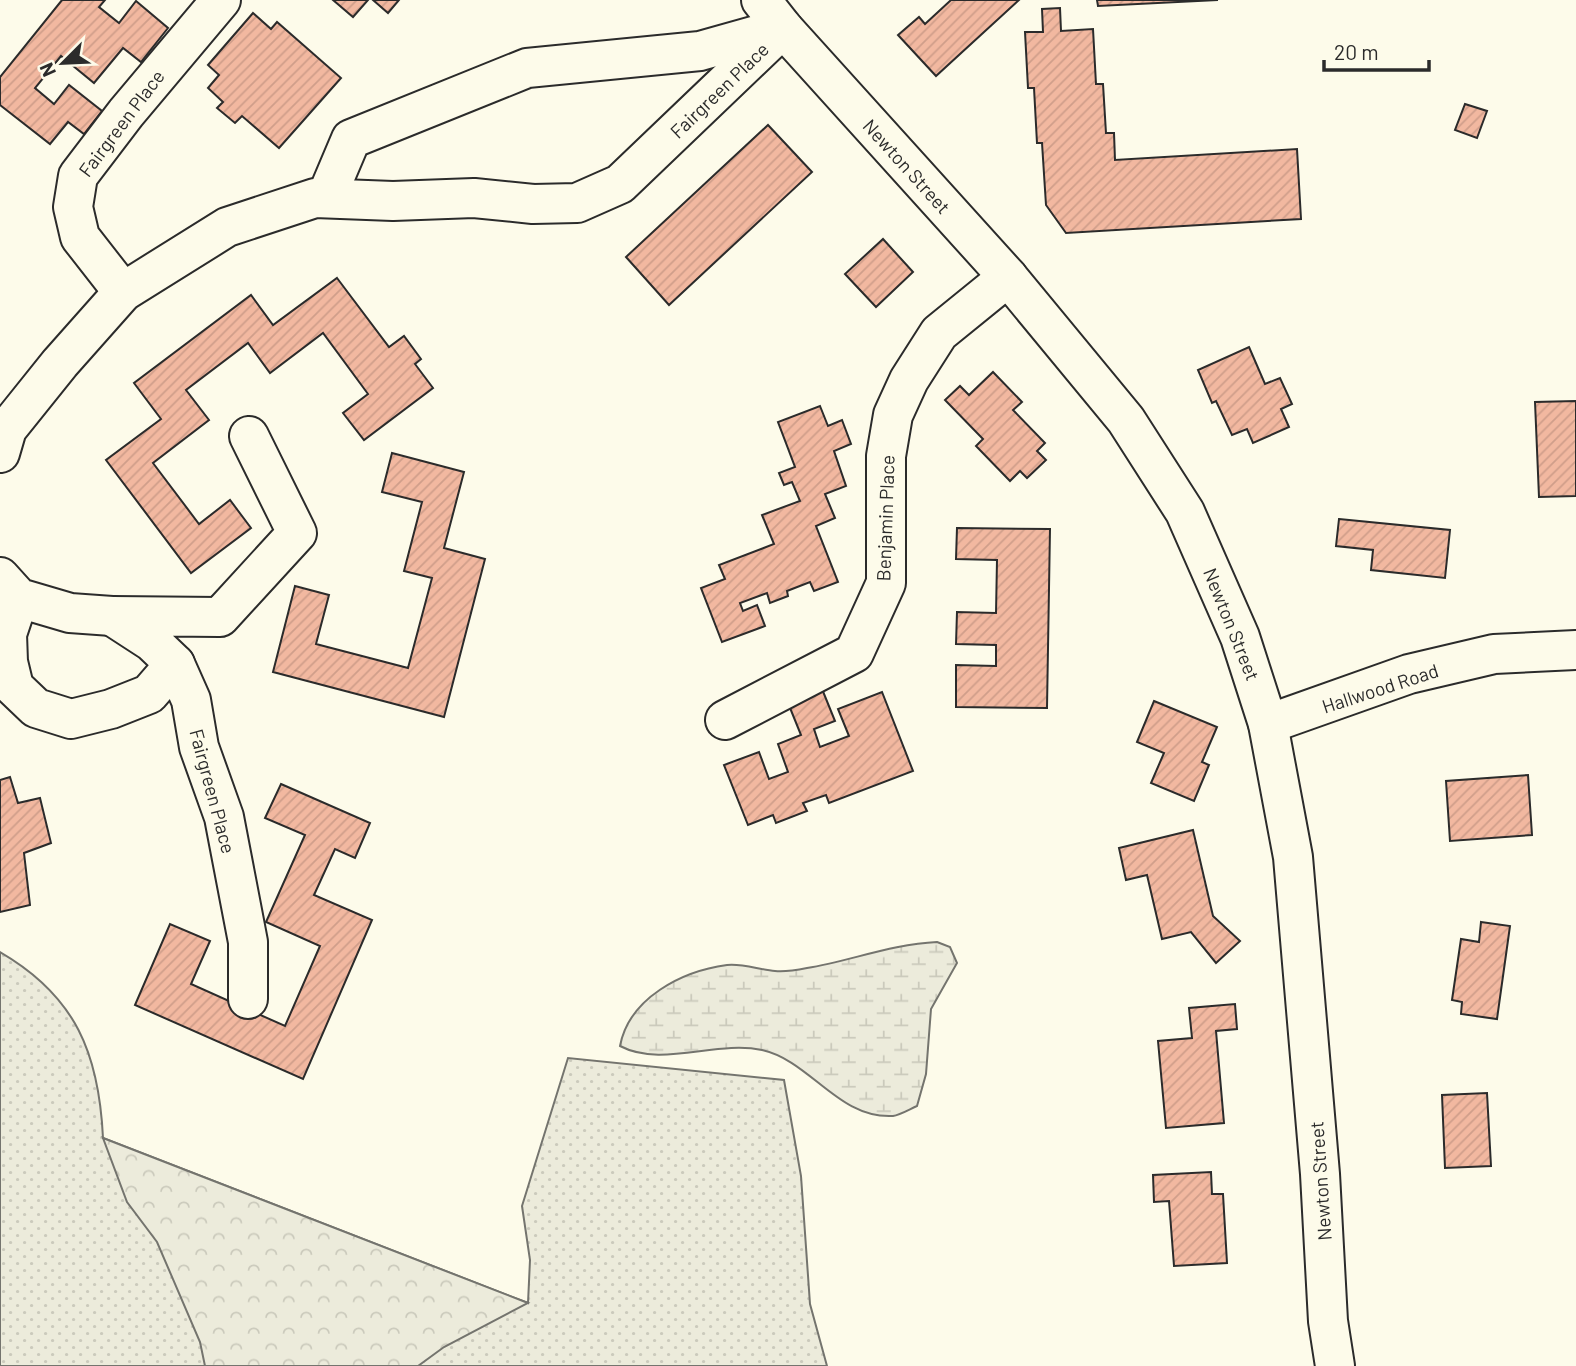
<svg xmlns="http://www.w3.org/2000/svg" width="1576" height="1366" font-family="Barlow,sans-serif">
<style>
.green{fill:url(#green-dots);stroke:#74746e;stroke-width:2}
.forest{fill:url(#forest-crowns);stroke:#74746e;stroke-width:2}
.wetland{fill:url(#wetland-marsh);stroke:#74746e;stroke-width:2}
.building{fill:url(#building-hatch);stroke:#2b2b2b;stroke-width:2}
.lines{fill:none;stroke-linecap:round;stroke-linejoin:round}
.minor-casing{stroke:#2b2b2b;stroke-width:42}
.major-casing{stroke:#2b2b2b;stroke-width:42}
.minor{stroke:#fdfbea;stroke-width:38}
.major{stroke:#fdfbea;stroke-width:38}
.labels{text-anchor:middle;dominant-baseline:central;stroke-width:5;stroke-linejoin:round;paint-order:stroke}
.street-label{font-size:19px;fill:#2b2b2b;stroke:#fdfbea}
</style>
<defs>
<pattern id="green-dots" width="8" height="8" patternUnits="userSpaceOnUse" patternTransform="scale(1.75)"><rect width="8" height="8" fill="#ecebdb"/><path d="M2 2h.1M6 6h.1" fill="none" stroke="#cbcabc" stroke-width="1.8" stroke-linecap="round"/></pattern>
<pattern id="forest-crowns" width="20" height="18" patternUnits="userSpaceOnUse" patternTransform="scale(1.75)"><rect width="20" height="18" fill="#ecebdb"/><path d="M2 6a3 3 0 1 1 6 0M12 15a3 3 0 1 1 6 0" fill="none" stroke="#cbcabc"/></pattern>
<pattern id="wetland-marsh" width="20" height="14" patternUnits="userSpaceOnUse" patternTransform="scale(1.75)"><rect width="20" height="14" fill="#ecebdb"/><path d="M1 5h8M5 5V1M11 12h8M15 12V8" fill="none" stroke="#cbcabc"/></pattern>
<pattern id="building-hatch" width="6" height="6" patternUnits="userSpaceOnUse" patternTransform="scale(1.75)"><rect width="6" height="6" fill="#f2b8a0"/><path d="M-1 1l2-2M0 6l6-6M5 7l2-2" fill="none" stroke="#d09e8a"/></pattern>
</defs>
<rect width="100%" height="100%" fill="#fdfbea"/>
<!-- green -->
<path class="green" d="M 0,952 C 76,996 99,1054 103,1138 L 528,1303 L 530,1260 L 522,1206 L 568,1058 L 784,1080 L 801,1176 L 810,1304 L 827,1366 L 0,1366 Z"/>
<!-- forest -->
<path class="forest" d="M 103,1138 L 528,1303 L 444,1347 L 418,1366 L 205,1366 L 200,1342 L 157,1242 L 127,1202 Z"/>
<!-- wetland -->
<path class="wetland" d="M 937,942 L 950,947 L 957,963 L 931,1009 L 926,1074 L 917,1106 C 910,1109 900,1115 893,1116 C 838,1119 811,1061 762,1050 C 716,1040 662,1068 620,1046 C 629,998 682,971 727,965 C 742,963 760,970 775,971 C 785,972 797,970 807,968 C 850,961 892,944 937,942 Z"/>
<!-- building -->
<g class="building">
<path d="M 62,0 L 105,0 L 99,7 L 119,23 L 136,1 L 168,28 L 141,62 L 123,48 L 94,83 L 61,56 L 35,88 L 54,104 L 69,85 L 102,111 L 84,134 L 68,122 L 50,144 L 0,105 L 0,77 Z"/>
<path d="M 333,0 L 368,0 L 353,17 Z"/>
<path d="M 373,0 L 399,0 L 388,13 Z"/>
<path d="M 951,0 L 1019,0 L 936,76 L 898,35 L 919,17 L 925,24 Z"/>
<path d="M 1097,0 L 1218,0 L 1098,6 Z"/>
<path d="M 1060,8 L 1061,31 L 1093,29 L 1096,84 L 1103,84 L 1106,133 L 1114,133 L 1115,160 L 1297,149 L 1301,219 L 1066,233 L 1046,205 L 1042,143 L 1037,143 L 1034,88 L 1028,88 L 1025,32 L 1043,32 L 1042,9 Z"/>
<path d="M 253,13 L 271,29 L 277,22 L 341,78 L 279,148 L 242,116 L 235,123 L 217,108 L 223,102 L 208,88 L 219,75 L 208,65 Z"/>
<path d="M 1465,104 L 1487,111 L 1477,138 L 1455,130 Z"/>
<path d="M 768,125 L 812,172 L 669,305 L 626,257 Z"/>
<path d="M 883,239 L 913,272 L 876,307 L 845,274 Z"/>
<path d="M 337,278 L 389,347 L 404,336 L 421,359 L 415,364 L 433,388 L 364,440 L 343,413 L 368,394 L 323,333 L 270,373 L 248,343 L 186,390 L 209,420 L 153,463 L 199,524 L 230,500 L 251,528 L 191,573 L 106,460 L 161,419 L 134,383 L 251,295 L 273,325 Z"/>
<path d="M 1249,347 L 1265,384 L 1280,378 L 1292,404 L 1281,409 L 1289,427 L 1253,443 L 1247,429 L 1232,435 L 1216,401 L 1212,403 L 1198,370 Z"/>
<path d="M 993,372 L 1022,402 L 1013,410 L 1045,443 L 1037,451 L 1046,460 L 1027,478 L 1020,471 L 1010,481 L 976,446 L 983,439 L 945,400 L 960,386 L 969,395 Z"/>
<path d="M 1576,401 L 1576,496 L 1539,497 L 1535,402 Z"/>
<path d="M 820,406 L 828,426 L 842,420 L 851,444 L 834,451 L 846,486 L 825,494 L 835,518 L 816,526 L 838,582 L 814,591 L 810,582 L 787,591 L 788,596 L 770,603 L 767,593 L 740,603 L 743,611 L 757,605 L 765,626 L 722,642 L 701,588 L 725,579 L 719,565 L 774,544 L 762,515 L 800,501 L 792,482 L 784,485 L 779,473 L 795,467 L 778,422 Z"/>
<path d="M 392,453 L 464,472 L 444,548 L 485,559 L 444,717 L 273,672 L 295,586 L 329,595 L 316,644 L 408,668 L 432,578 L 404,571 L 422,502 L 382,492 Z"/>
<path d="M 1339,519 L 1450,530 L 1445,578 L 1371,570 L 1373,550 L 1336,546 Z"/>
<path d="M 957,528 L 1050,529 L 1047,708 L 956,707 L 956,665 L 996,666 L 996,645 L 956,644 L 957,612 L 996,613 L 997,560 L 956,559 Z"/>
<path d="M 820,684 L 835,721 L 814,729 L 820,747 L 849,736 L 838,709 L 882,692 L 913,771 L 829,803 L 826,795 L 803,803 L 807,811 L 776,823 L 773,815 L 748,825 L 724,765 L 759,752 L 769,779 L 788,772 L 778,744 L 801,735 L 786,698 Z"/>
<path d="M 1154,701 L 1217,727 L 1202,762 L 1209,765 L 1194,801 L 1151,783 L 1164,753 L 1137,742 Z"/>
<path d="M 1528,775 L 1532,835 L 1450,841 L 1446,781 Z"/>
<path d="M 10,777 L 18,803 L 40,798 L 51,843 L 24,853 L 30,905 L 0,912 L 0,780 Z"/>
<path d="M 281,784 L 370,823 L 355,858 L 335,849 L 314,895 L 372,920 L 303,1079 L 135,1005 L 170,924 L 210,941 L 191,984 L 285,1026 L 320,946 L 266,922 L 305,835 L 265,818 Z"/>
<path d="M 1193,830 L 1213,916 L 1240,941 L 1216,963 L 1191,932 L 1162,939 L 1147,875 L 1126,880 L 1119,848 Z"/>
<path d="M 1481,922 L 1510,926 L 1497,1019 L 1461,1014 L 1462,1002 L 1452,1000 L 1461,939 L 1479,942 Z"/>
<path d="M 1235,1004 L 1237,1029 L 1216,1031 L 1224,1123 L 1166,1128 L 1158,1041 L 1192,1038 L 1189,1008 Z"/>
<path d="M 1487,1093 L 1491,1166 L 1445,1168 L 1442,1095 Z"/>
<path d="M 1211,1172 L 1212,1194 L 1223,1194 L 1227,1263 L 1174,1266 L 1169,1201 L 1154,1202 L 1153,1175 Z"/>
</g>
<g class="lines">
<defs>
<g id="minor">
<path d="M 326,198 L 351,139 L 527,68 L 700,51 L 778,29"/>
<path d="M 123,292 L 80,237 L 73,207 L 78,176 L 126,113 L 221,0"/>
<path d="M 0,453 L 7,429 L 60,363 L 123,292 L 227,227 L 315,198 L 393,201 L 474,198 L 533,204 L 577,203 L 620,184 L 783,28"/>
<path d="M 0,577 L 19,598 L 70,613 L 112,616"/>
<path d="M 19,598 L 7,634 L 8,662 L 14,687 L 36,708 L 71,719 L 111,709 L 149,694 L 175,664"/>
<path d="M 725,720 L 854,653 L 886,583 L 886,456 L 893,415 L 909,380 L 939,333 L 1008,277"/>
<path d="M 1268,724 L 1409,674 L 1494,654 L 1576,650"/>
<path d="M 248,999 L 248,942 L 224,817 L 199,747 L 191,700 L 175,664 L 152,642 L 112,616 L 220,617 L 297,533 L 249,436"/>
</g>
<path id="major" d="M 761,0 L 783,28 L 1008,277 L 1126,420 L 1185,512 L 1240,637 L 1268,724 L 1293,857 L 1320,1174 L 1328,1321 L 1335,1366"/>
</defs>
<!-- minor casing -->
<use href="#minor" class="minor-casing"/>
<!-- major casing -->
<use href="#major" class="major-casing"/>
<!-- minor -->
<use href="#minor" class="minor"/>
<!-- major -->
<use href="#major" class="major"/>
</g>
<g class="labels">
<!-- street labels -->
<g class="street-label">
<text transform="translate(719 90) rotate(-44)">Fairgreen Place</text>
<text transform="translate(121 123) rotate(-53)">Fairgreen Place</text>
<text transform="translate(907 166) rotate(48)">Newton Street</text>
<text transform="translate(885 518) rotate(-88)">Benjamin Place</text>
<text transform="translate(1232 624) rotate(68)">Newton Street</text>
<text transform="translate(1380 688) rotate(-18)">Hallwood Road</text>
<text transform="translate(213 791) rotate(75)">Fairgreen Place</text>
<text transform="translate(1320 1181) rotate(-94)">Newton Street</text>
</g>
</g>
<!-- north arrow -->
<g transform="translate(63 63) rotate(246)" stroke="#fdfbea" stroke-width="5" paint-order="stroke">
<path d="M0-5L12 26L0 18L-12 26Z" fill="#2b2b2b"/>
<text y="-10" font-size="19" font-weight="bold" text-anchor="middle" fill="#2b2b2b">N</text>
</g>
<!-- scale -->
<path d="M1324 60v10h105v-10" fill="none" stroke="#2b2b2b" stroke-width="3.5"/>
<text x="1334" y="60" font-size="21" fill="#2b2b2b" stroke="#fdfbea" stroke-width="5" paint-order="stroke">20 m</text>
</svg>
